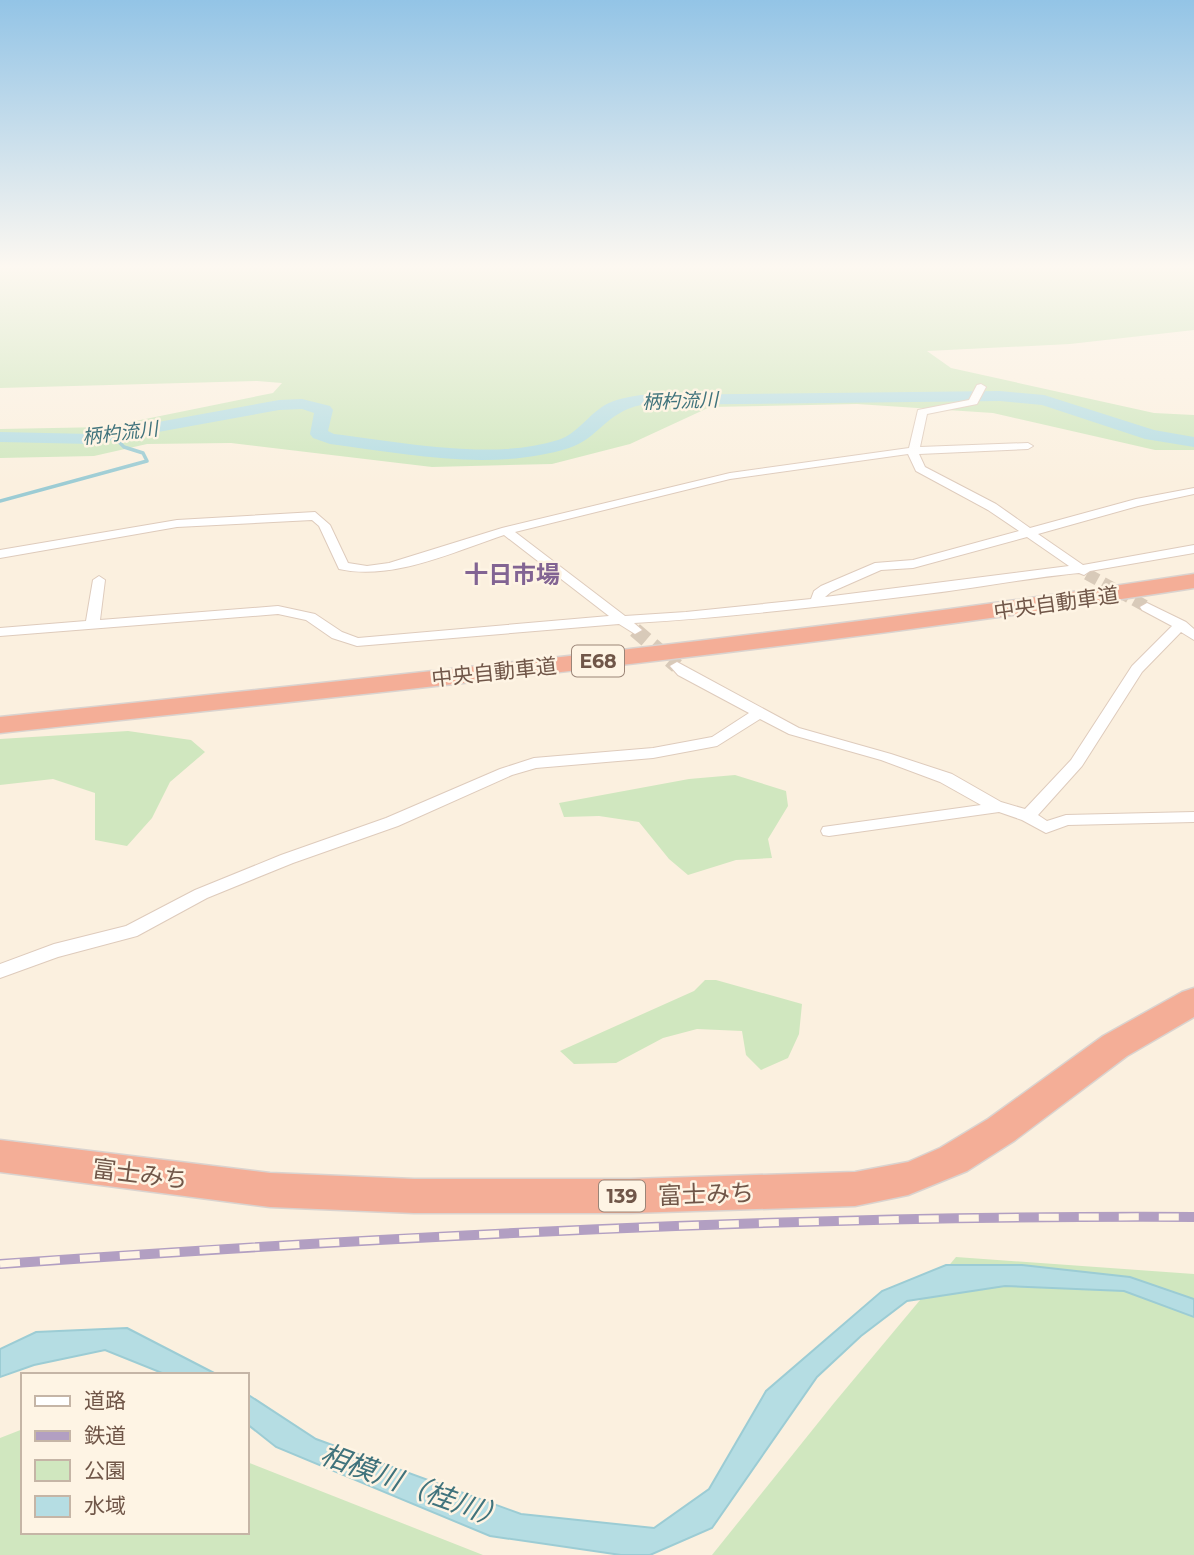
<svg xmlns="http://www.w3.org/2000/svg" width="1194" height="1555" font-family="Montserrat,'Noto Sans JP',sans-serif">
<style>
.green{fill:#d0e7bf}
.water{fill:#b5dde3;stroke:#9cccd4;stroke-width:2}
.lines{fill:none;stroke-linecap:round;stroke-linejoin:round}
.stream{stroke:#9cccd4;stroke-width:3.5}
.river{fill:#b5dde3;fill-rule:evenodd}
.street-tunnel-far1{stroke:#d8cab9;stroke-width:12;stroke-dasharray:12 6;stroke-linecap:butt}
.street-tunnel{stroke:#d8cab9;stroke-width:15;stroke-dasharray:15 8;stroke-linecap:butt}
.street-casing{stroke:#decbbc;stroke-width:2}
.highway-casing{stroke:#dad3cf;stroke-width:3}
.street{fill:#fff;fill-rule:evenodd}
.highway{fill:#f4ae97;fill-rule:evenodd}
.rail-casing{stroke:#b29fc2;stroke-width:10}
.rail{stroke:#fef4e4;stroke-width:7;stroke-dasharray:20;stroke-linecap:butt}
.labels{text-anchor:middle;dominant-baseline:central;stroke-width:5;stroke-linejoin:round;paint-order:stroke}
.far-water-label{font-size:19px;font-style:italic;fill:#40737c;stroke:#fef4e4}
.shield{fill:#fef4e4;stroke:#9b8577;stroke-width:2}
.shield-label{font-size:19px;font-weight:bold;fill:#705648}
.street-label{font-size:21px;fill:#705648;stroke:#fef4e4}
.quarter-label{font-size:24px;font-weight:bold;fill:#826493;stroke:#fef4e4}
.near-street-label{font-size:24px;fill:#705648;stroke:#fef4e4}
.near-water-label{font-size:28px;font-style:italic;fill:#40737c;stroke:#fef4e4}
</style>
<rect width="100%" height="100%" fill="#fbf0df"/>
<!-- green -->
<g class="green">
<path d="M 0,267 L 1194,267 L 1194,330 L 1070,344 L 927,351 L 951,368 L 1154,413 L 1194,415 L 1194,450 L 1155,450 L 993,413 L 857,404 L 710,407 L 630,444 L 552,464 L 432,467 L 231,443 L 147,444 L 94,456 L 0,458 L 0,429 L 106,427 L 273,393 L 282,383 L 257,381 L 0,388 Z"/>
<path d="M 128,731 L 191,740 L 205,752 L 170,782 L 152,818 L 127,846 L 95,840 L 95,793 L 53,779 L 0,785 L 0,739 Z"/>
<path d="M 735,775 L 786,791 L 788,806 L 768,839 L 772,858 L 736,860 L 688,875 L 669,859 L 639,822 L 599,816 L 564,817 L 559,803 L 689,779 Z"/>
<path d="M 705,980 L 716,980 L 802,1004 L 799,1034 L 788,1058 L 761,1070 L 746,1055 L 742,1031 L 697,1029 L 663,1038 L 616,1063 L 574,1064 L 560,1051 L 694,991 Z"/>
<path d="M 956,1257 L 1194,1274 L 1194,1555 L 712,1555 L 834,1403 Z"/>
<path d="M 23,1429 L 23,1532 L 247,1532 L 247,1462 L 483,1555 L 0,1555 L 0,1438 Z"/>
</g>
<!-- water -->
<g class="water">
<path d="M 946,1265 L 1022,1265 L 1130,1277 L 1194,1299 L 1194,1317 L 1124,1291 L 1005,1286 L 907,1301 L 861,1336 L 817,1377 L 712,1528 L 650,1555 L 621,1555 L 490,1536 L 276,1447 L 247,1424 L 247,1394 L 316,1439 L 521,1514 L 654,1528 L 709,1489 L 766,1391 L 882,1291 Z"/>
<path d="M 127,1328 L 218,1375 L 167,1375 L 105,1350 L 34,1365 L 0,1377 L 0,1349 L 36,1332 Z"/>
</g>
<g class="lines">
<!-- stream -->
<path class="stream" d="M 0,501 L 147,461 L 143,453 L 124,447 L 113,436"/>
<!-- river -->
<path class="river" d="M 1000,391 L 1044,395 L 1154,430 L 1194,437 L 1194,447 L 1145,439 L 1042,405 L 1000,401 L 641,405 C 606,412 598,439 569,448 C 492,472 407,454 330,444 L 313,438 L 310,434 L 314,413 L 302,409 L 279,410 L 92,444 L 0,442 L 0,432 L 92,434 L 279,400 L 302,399 L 330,406 L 333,410 L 328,431 L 334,434 C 402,442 491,461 558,440 C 577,434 588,415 605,405 C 615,399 629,397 641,395 Z"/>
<!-- street-tunnel-far1 -->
<path class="street-tunnel-far1" d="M 1087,574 L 1147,607"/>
<!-- street-tunnel -->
<path class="street-tunnel" d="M 635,630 L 677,666"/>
<defs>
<g id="street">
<path d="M 981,384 L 986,387 L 977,404 L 927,414 L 920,447 L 1028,443 L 1033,446 L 1028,449 L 919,454 L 925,467 L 996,504 L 1030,528 L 1136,499 L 1194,488 L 1194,494 L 1138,506 L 1038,534 L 1083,565 L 1194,545 L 1194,553 L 1090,571 L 1084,575 L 1079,573 C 1027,578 977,588 926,594 C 829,606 732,617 634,623 L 642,630 L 635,634 L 619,624 L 357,646 L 332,638 L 306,620 L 278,614 L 0,636 L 0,628 L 86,621 L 93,580 L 99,576 L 105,580 L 100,620 L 278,606 L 315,614 L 342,632 L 358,638 L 609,616 L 504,535 C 453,552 392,581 339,569 L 319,526 L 312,520 L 177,527 L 0,558 L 0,550 L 177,520 L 315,512 L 330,525 L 348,563 L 367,566 L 389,563 L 502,528 L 730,473 L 909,448 L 918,410 L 969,400 L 977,385 ZM 908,454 L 916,471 L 988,510 L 1019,531 L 913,560 L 875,563 L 821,586 L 814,591 L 811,599 L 686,612 L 625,616 L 515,532 L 730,479 ZM 1027,537 L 1069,566 L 825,597 L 831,592 L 881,570 L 913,568 Z"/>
<path d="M 1147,603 L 1186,622 L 1194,629 L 1194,640 L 1181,632 L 1142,672 L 1082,766 L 1038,815 L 1047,821 L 1066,815 L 1194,812 L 1194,822 L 1068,825 L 1046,833 L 1022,820 L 999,812 L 829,836 L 823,835 L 821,831 L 823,827 L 981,805 L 940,782 L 881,760 L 789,734 L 760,719 L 717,746 L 653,758 L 536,768 L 512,775 L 398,826 L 293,863 L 207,898 L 137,936 L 58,957 L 0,978 L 0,964 L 54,944 L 126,926 L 195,890 L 281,855 L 386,818 L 500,769 L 534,758 L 653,748 L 712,737 L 749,713 L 678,675 L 670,666 L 677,662 L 799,728 L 891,754 L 952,774 L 1001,802 L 1025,809 L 1071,760 L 1132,666 L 1172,626 L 1142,610 L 1140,607 Z"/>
</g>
<g id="highway">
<path d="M 1194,574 L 1194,588 C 798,650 399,690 0,733 L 0,717 C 399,675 798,635 1194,574 Z"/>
<path d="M 1194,988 L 1194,1017 L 1127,1056 L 1014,1141 L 967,1171 L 908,1195 L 855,1206 L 631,1213 L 414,1213 L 270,1207 L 0,1172 L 0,1140 L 270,1173 L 414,1179 L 631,1179 L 855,1172 L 908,1162 L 940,1148 L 988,1119 L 1103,1036 L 1182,992 Z"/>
</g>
</defs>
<!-- street casing -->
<use href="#street" class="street-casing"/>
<!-- highway casing -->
<use href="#highway" class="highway-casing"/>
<!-- street -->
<use href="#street" class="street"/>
<!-- highway -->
<use href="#highway" class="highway"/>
<defs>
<path id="rail" d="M 0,1264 C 398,1236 795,1215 1194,1217"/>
</defs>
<!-- rail casing -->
<use href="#rail" class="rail-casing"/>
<!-- rail -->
<use href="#rail" class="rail"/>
</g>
<!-- sky -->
<linearGradient id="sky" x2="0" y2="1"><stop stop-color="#93c4e6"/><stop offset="0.55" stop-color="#fdf8f1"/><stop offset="1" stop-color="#fdf8f1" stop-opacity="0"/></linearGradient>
<rect width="1194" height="485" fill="url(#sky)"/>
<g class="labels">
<!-- far-water labels -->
<g class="far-water-label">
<text transform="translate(680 401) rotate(-2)">柄杓流川</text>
<text transform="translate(120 433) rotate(-7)">柄杓流川</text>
</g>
<!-- shield labels -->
<g class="shield">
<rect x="572" y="645.5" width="52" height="31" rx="5"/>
<rect x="599" y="1180.5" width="46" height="31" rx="5"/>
</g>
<g class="shield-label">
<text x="598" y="661">E68</text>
<text x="622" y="1196">139</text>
</g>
<!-- street labels -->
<g class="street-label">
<text transform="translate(1056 603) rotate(-8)">中央自動車道</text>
<text transform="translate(494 672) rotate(-6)">中央自動車道</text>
</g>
<!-- quarter labels -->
<g class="quarter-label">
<text x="512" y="574">十日市場</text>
</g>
<!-- near-street labels -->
<g class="near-street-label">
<text transform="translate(140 1174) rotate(7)">富士みち</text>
<text transform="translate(706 1194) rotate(-2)">富士みち</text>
</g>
<!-- near-water labels -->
<g class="near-water-label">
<text transform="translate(414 1486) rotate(20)">相模川（桂川）</text>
</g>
</g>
<!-- legend -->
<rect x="21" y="1373" width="228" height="161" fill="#fef4e4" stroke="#c5b5a6" stroke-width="2"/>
<rect x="35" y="1396" width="35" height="10" fill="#ffffff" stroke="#c5b5a6" stroke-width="2"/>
<text x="84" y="1408" font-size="21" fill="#705648">道路</text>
<rect x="35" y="1431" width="35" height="10" fill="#b29fc2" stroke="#c5b5a6" stroke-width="2"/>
<text x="84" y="1443" font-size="21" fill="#705648">鉄道</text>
<rect x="35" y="1460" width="35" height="21" fill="#d0e7bf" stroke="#c5b5a6" stroke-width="2"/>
<text x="84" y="1478" font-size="21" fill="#705648">公園</text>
<rect x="35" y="1496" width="35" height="21" fill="#b5dde3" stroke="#c5b5a6" stroke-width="2"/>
<text x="84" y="1513" font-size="21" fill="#705648">水域</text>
</svg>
